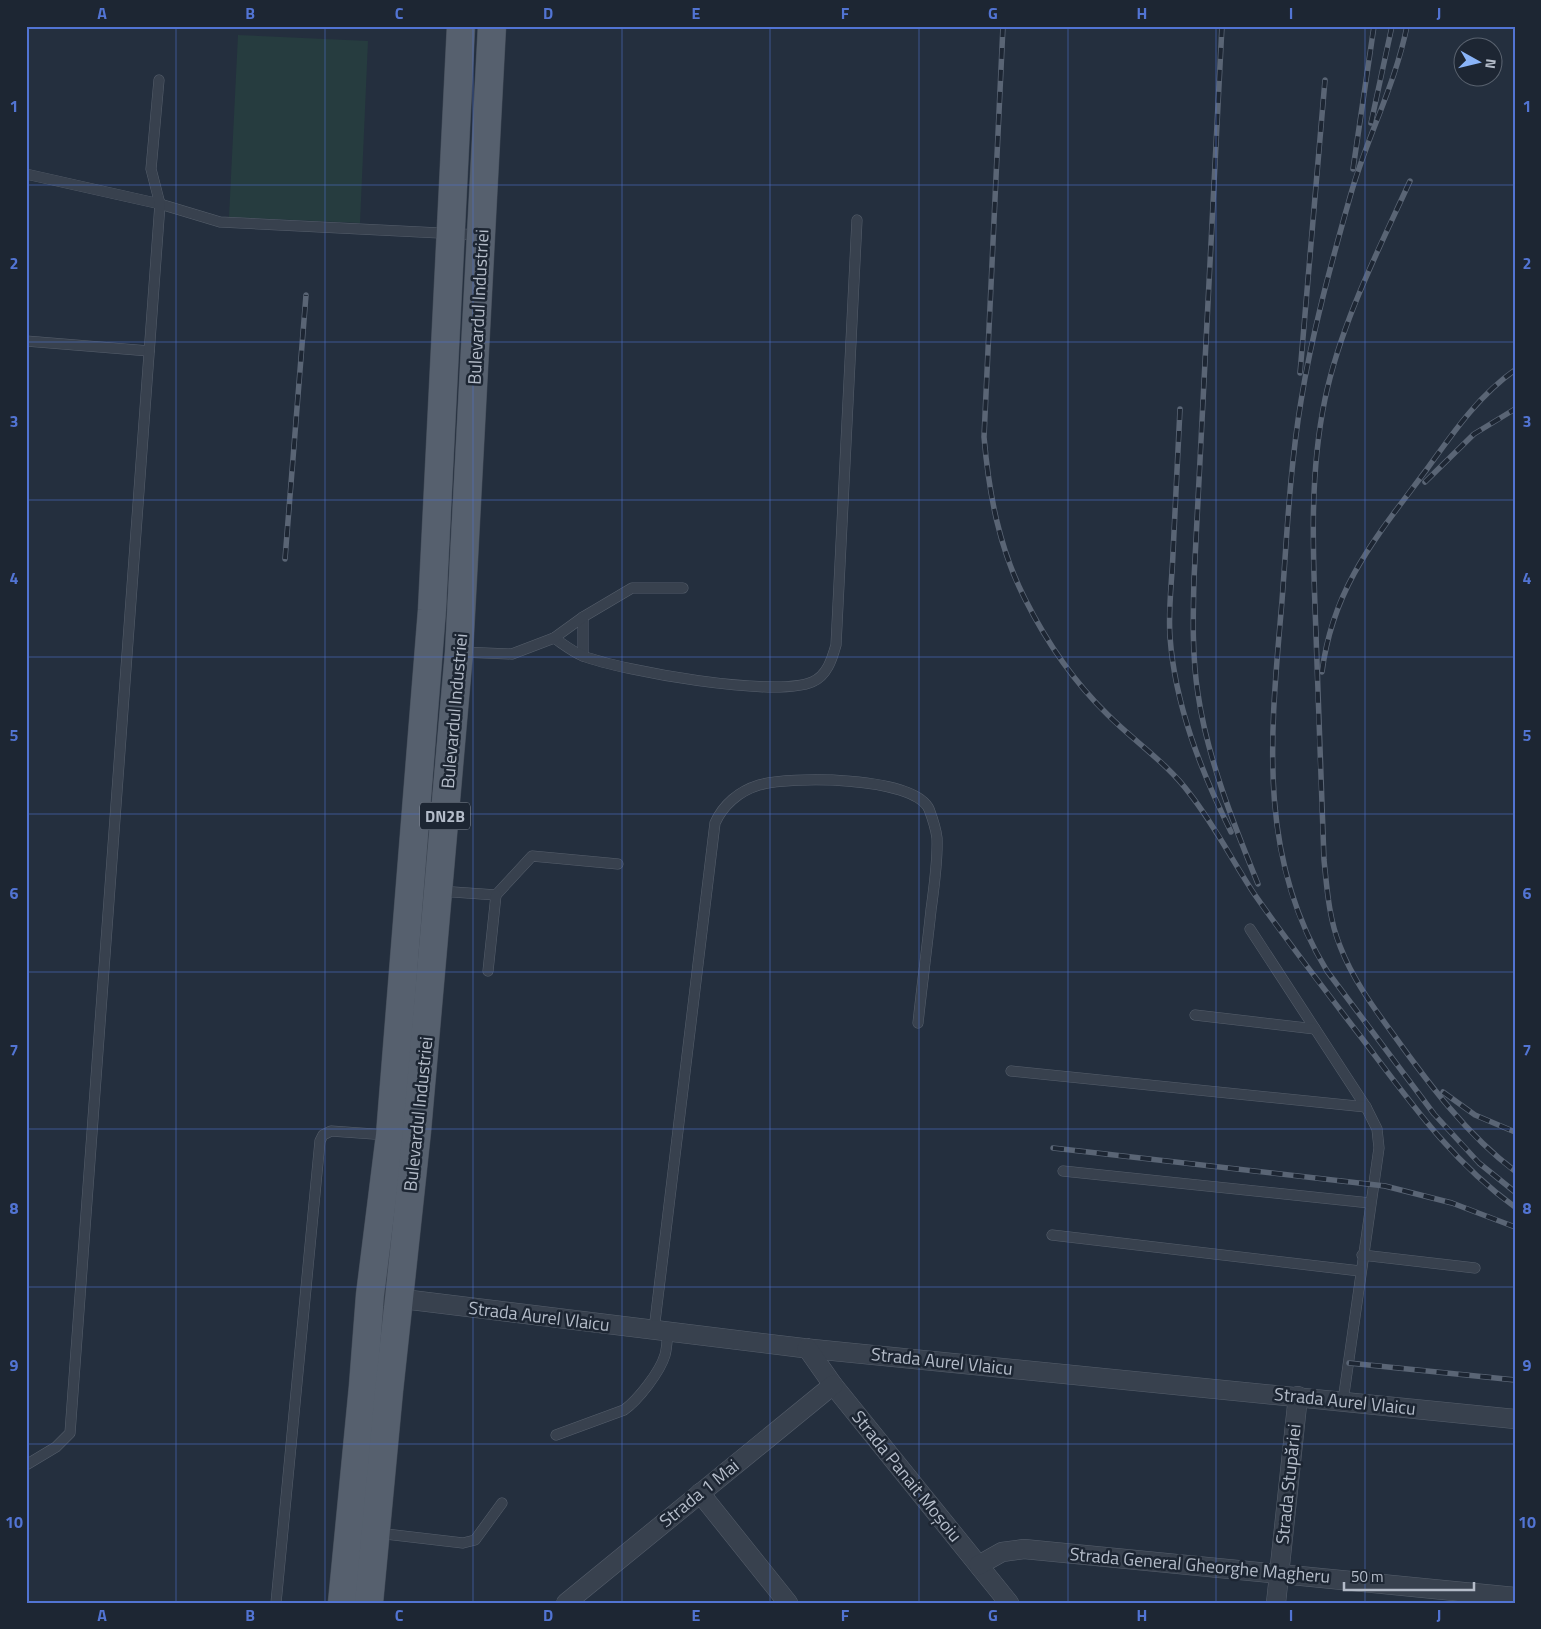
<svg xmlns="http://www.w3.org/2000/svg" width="1541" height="1629" font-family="'Titillium Web',sans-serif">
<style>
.green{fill:#263c3f}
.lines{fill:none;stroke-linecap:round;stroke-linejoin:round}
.service-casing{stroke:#565f6c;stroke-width:11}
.minor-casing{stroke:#565f6c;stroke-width:20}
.primary-casing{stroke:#414a57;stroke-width:29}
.service{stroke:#38414e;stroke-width:10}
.minor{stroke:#38414e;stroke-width:19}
.primary{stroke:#56606e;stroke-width:28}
.rail-casing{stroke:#5a6575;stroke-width:5.5}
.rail{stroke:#1d2633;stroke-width:4;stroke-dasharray:11;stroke-linecap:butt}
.grid{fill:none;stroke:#5274d3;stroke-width:1;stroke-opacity:0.55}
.labels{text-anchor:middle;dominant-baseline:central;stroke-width:5;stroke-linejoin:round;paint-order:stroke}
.shield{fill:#1d2633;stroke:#878f9c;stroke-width:1}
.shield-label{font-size:16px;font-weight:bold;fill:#b4bcc9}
.street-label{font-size:18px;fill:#b4bcc9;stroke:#1d2633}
.neatline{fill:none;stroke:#5274d3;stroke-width:2}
.grid-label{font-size:16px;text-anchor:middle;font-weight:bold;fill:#5274d3}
</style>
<rect width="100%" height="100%" fill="#242f3e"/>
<!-- green -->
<path class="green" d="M 238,35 L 368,41 L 360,223 L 229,217 Z"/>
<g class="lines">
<defs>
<g id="service">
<path d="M 26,174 L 160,204 L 220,222 L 480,235"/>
<path d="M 26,341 L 149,351"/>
<path d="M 583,617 L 583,656"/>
<path d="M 554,638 C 563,644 573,652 583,656 C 623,671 774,698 812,682 C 827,676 832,659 836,645 L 857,220"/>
<path d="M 460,652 L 512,654 L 554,638 L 583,617 L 632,588 L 683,588"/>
<path d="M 439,891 L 496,895 L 532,856 L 618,864"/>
<path d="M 1250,929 L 1366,1107 L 1377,1129 L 1379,1148 L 1343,1401"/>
<path d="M 488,971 L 496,895"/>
<path d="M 1195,1015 L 1315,1029"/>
<path d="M 1011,1071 L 1366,1107"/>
<path d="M 1063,1171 L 1370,1203"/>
<path d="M 1052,1235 L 1360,1271"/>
<path d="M 1362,1255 L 1475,1268"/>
<path d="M 654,1330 L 715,823 C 723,805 739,791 759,785 C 790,776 913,776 929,809 C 932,817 936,830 937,838 C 938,861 934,887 931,910 C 927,948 922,985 918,1023"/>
<path d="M 556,1435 L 624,1410 C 638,1400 660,1372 665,1355 C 667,1348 667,1339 668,1331"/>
<path d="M 26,1465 L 56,1447 L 70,1433 L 160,204 L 151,169 L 159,80"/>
<path d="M 377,1533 L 463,1543 L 475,1540 L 502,1503"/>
<path d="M 276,1603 L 320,1141 L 323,1135 L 331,1131 L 388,1135"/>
</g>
<g id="minor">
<path d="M 370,1295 L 803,1348 L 1515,1419"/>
<path d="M 807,1348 L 833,1385 L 1009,1603"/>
<path d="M 700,1493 L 788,1603"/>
<path d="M 979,1565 L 1002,1552 L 1024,1549 L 1515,1597"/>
<path d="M 566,1603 L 833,1385"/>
<path d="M 1276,1603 L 1298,1396"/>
</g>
<g id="primary">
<path d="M 342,1603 L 363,1386 L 370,1295 L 390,1135 L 432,610 L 461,26"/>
<path d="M 369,1603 L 389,1391 L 417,1131 L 459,652 L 492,26"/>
</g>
</defs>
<!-- service casing -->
<use href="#service" class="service-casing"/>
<!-- minor casing -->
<use href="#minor" class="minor-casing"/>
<!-- primary casing -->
<use href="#primary" class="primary-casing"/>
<!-- service -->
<use href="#service" class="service"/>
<!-- minor -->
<use href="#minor" class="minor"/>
<!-- primary -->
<use href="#primary" class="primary"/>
<defs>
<g id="rail">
<path d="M 1003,26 L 984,437 C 989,494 999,548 1025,599 C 1046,641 1074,682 1108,715 C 1135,742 1167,763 1190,794 C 1215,826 1233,862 1255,895 C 1289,944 1325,990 1361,1037 C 1408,1099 1451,1161 1515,1207"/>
<path d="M 1222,26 L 1194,579 C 1193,617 1192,656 1198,694 C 1207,757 1234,825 1258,884"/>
<path d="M 1407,26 C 1395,86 1366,139 1350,197 C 1331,264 1312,333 1301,401 C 1290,467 1287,534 1282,601 C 1271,730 1256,855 1327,971 L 1434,1114 L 1479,1163 L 1515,1192"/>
<path d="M 1371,123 L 1392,26"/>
<path d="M 1353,169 L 1374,26"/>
<path d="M 1410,181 C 1378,251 1341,323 1325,399 C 1309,476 1313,555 1316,633 C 1318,709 1321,785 1324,860 C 1327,889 1329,919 1340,946 C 1352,978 1373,1007 1393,1034 C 1429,1084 1466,1134 1515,1171"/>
<path d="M 1300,373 L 1325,80"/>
<path d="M 1180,409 C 1178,457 1175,505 1173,553 C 1172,581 1168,609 1170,637 C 1175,705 1201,771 1231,832"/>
<path d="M 1425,482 L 1474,434 L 1515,409"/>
<path d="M 285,559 L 306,295"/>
<path d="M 1322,672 C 1333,586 1377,536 1427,469 C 1453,433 1478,396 1515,370"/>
<path d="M 1443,1092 L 1475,1115 L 1515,1132"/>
<path d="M 1053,1148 L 1385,1186 L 1452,1203 L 1515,1227"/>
<path d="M 1349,1363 L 1515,1380"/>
</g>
</defs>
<!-- rail casing -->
<use href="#rail" class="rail-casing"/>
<!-- rail -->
<use href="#rail" class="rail"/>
</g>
<!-- grid -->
<path class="grid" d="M 176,26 L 176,1603M 325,26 L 325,1603M 473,26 L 473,1603M 622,26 L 622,1603M 770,26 L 770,1603M 919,26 L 919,1603M 1068,26 L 1068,1603M 1216,26 L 1216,1603M 1365,26 L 1365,1603M 26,185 L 1515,185M 26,342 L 1515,342M 26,500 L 1515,500M 26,657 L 1515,657M 26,814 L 1515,814M 26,972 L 1515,972M 26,1129 L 1515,1129M 26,1287 L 1515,1287M 26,1444 L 1515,1444"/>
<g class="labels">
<!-- shield labels -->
<rect class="shield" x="420" y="802.5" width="50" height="27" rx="4"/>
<g class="shield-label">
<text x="445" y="816">DN2B</text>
</g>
<!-- street labels -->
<g class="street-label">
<text transform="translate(478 307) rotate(-87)">Bulevardul Industriei</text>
<text transform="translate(454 711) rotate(-85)">Bulevardul Industriei</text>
<text transform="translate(418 1114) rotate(-84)">Bulevardul Industriei</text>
<text transform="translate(539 1316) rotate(7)">Strada Aurel Vlaicu</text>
<text transform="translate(942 1361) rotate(6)">Strada Aurel Vlaicu</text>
<text transform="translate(1345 1401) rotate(6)">Strada Aurel Vlaicu</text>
<text transform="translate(907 1476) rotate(51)">Strada Panait Moșoiu</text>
<text transform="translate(1288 1484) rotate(-84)">Strada Stupăriei</text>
<text transform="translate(699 1493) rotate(-39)">Strada 1 Mai</text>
<text transform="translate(1200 1565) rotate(5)">Strada General Gheorghe Magheru</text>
</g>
</g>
<!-- border -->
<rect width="1541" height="1629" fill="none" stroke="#1d2633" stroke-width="55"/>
<!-- north arrow -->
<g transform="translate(1478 62) rotate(98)"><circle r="24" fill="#1d2633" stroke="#59626f"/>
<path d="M0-4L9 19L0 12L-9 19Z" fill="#8ab4f8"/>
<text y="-8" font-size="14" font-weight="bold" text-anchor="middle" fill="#b4bcc9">N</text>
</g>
<!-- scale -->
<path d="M1344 1582v8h130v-8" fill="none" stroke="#b4bcc9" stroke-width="2.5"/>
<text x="1351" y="1582" font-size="15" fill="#b4bcc9" stroke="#1d2633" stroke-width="4" paint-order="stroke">50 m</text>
<rect x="28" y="28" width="1486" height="1574" class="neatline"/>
<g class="grid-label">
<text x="102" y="19">A</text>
<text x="250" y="19">B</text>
<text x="399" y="19">C</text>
<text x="548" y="19">D</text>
<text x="696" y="19">E</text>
<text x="845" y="19">F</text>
<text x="993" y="19">G</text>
<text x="1142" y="19">H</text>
<text x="1291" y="19">I</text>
<text x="1439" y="19">J</text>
<text x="14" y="112">1</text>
<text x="1527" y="112">1</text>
<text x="14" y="269">2</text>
<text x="1527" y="269">2</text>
<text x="14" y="427">3</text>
<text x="1527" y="427">3</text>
<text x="14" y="584">4</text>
<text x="1527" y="584">4</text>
<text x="14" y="741">5</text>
<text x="1527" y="741">5</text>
<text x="14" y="899">6</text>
<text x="1527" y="899">6</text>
<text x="14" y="1056">7</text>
<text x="1527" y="1056">7</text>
<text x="14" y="1214">8</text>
<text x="1527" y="1214">8</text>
<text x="14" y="1371">9</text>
<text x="1527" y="1371">9</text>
<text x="14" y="1528">10</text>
<text x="1527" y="1528">10</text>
<text x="102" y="1621">A</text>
<text x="250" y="1621">B</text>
<text x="399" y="1621">C</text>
<text x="548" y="1621">D</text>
<text x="696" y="1621">E</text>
<text x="845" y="1621">F</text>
<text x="993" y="1621">G</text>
<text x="1142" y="1621">H</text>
<text x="1291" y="1621">I</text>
<text x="1439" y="1621">J</text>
</g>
</svg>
